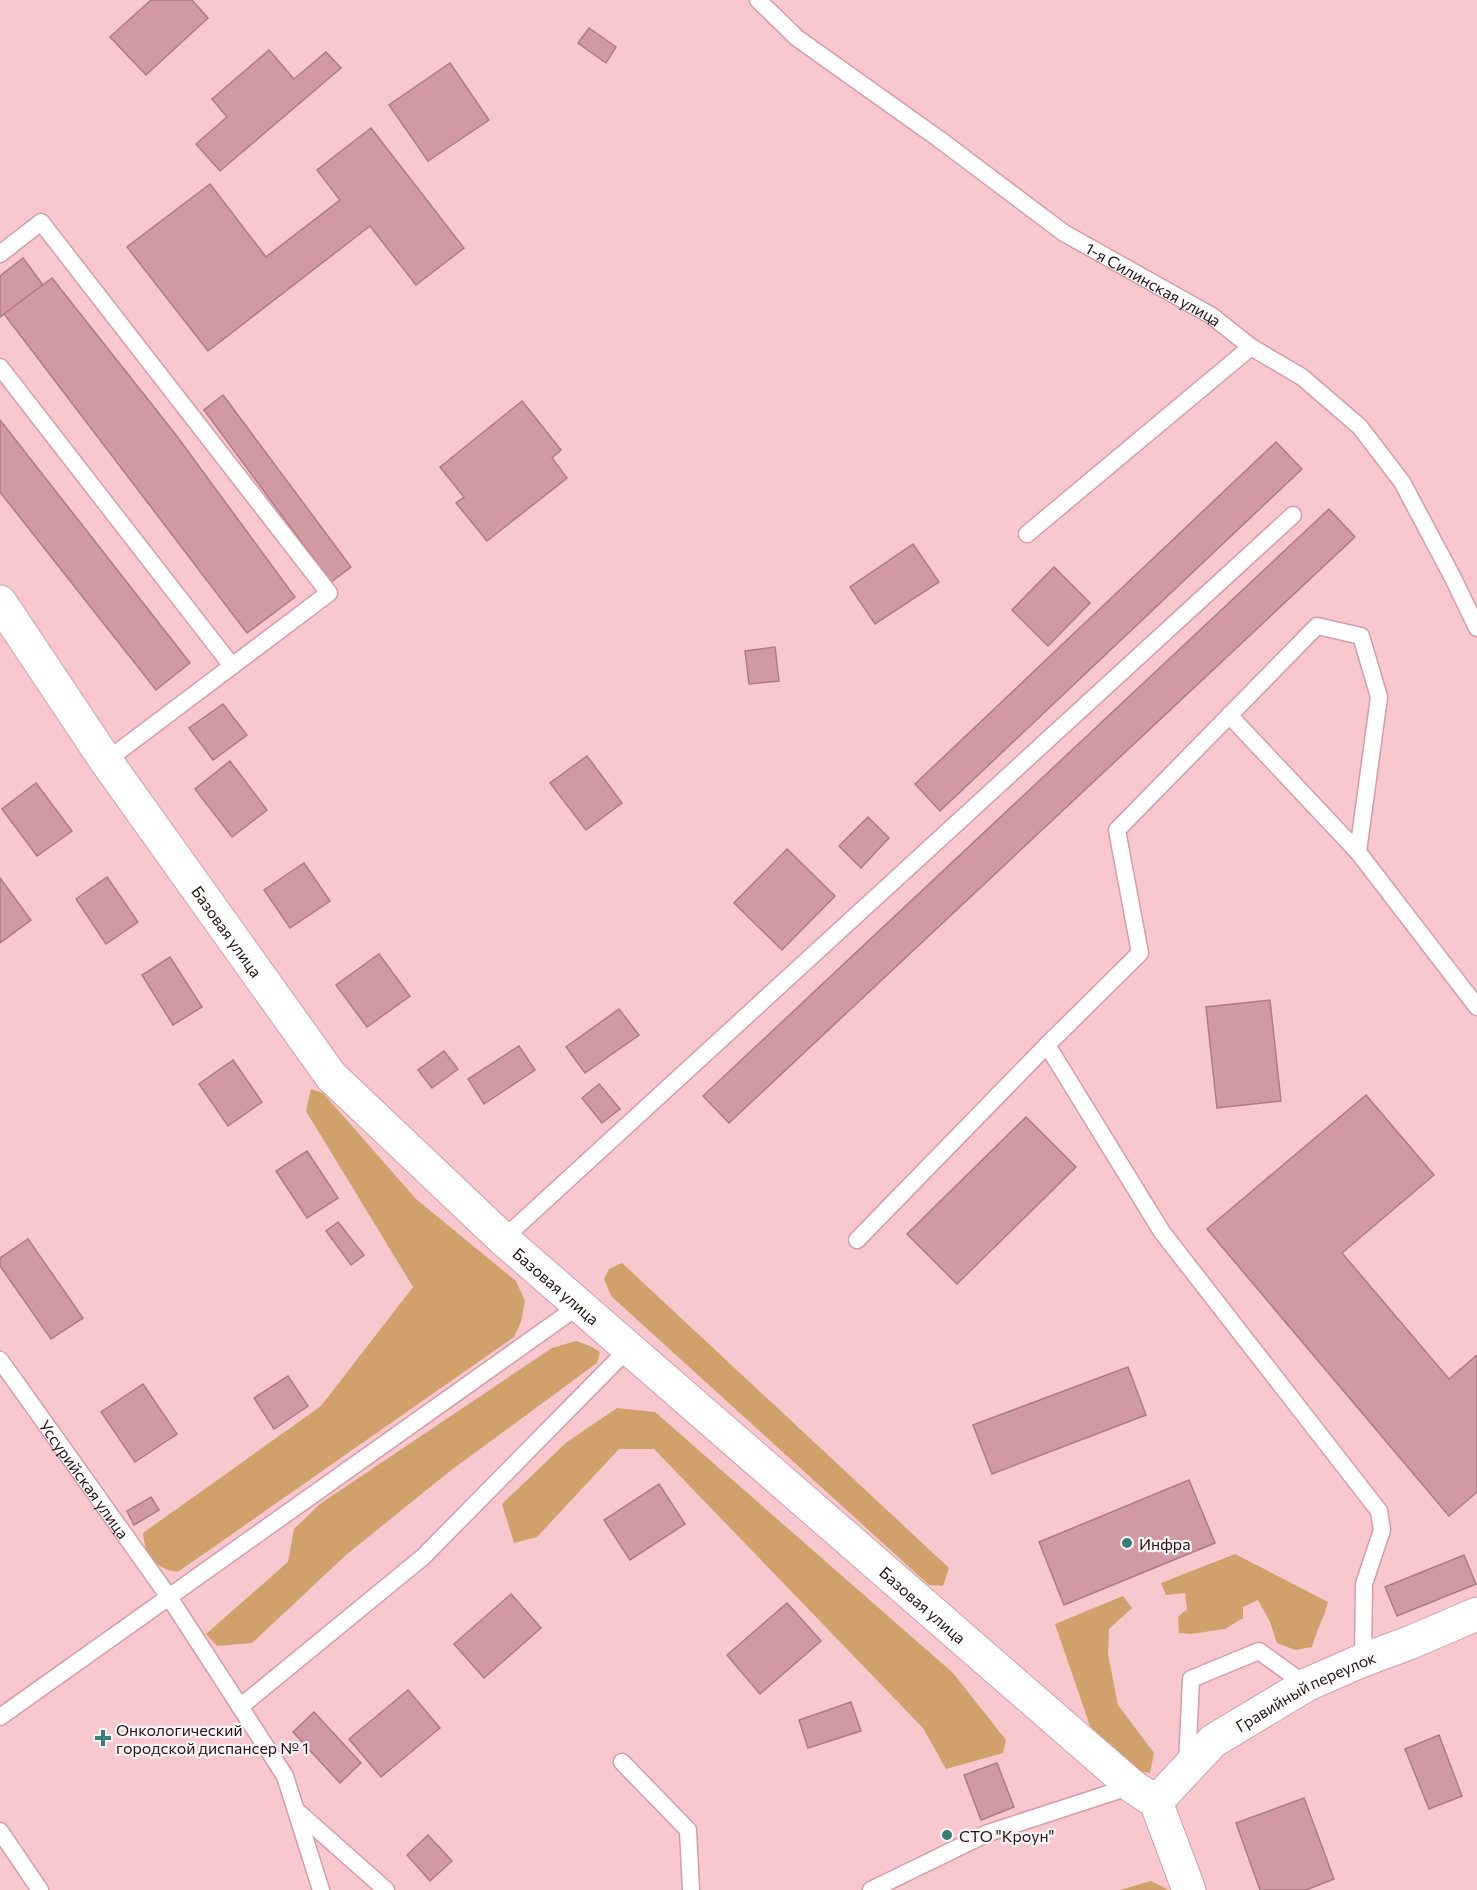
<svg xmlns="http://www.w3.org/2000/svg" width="1477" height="1890" font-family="Commissioner,sans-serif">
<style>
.green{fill:#d1a16b}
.building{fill:#d199a1;stroke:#b17b83;stroke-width:1.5}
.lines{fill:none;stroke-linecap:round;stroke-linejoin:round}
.lane-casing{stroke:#d69da5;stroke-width:19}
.street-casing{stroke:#d69da5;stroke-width:35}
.lane{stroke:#fff;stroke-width:16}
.street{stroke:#fff;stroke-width:33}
.poi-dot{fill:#377f7a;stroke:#fcf5f6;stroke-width:2}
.labels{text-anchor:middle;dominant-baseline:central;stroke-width:4.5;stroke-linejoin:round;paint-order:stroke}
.street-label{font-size:16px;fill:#271216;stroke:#fcf5f6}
.poi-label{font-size:16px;fill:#271216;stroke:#fcf5f6;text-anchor:start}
</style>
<rect width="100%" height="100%" fill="#f8c8ce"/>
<!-- green -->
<g class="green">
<path d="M 311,1089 L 323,1093 L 416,1199 L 516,1281 L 525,1301 L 521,1322 L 514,1337 L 178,1572 C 156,1569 145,1556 143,1533 L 321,1406 L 413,1287 L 306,1111 Z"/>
<path d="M 622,1263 L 949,1568 L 943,1586 L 929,1585 L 611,1296 L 604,1279 L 609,1269 Z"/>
<path d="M 576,1341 L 590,1346 L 600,1352 L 597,1363 L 450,1471 L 346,1555 L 252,1643 L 217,1646 L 206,1634 L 288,1562 L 294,1529 L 320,1504 L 552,1348 Z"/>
<path d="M 617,1408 L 655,1412 L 953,1673 L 1006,1740 L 1003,1753 L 946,1769 L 923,1728 L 654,1449 L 619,1449 L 537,1537 L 514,1543 L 502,1504 L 567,1442 Z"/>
<path d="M 1235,1554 L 1328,1602 C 1324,1618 1316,1631 1312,1647 L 1295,1650 L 1277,1643 L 1270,1622 L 1258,1600 L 1243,1607 L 1243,1618 L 1225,1629 L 1191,1634 L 1179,1633 L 1178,1617 L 1187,1609 L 1185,1593 L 1166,1595 L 1161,1583 Z"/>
<path d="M 1123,1596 L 1132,1608 L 1109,1629 L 1108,1654 L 1118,1705 L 1154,1753 L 1150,1773 L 1138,1771 L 1091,1729 L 1055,1624 Z"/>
<path d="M 1151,1881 L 1169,1890 L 1120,1890 Z"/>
</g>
<!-- building -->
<g class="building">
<path d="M 151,0 L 192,0 L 208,18 L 146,75 L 110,37 Z"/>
<path d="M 589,28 L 616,47 L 606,63 L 578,43 Z"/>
<path d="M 269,50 L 294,79 L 326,52 L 341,68 L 220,171 L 196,144 L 227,117 L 212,99 Z"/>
<path d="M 450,63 L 489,120 L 428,161 L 389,105 Z"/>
<path d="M 371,128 L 464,248 L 416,285 L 370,226 L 208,351 L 127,247 L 210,184 L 266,257 L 340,200 L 317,170 Z"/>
<path d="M 23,258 L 43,285 L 0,317 L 0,276 Z"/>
<path d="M 52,278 L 176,435 L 295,597 L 247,633 L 4,314 Z"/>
<path d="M 223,395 L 351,567 L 331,582 L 204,410 Z"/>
<path d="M 522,401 L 561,450 L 552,458 L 567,478 L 487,541 L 456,503 L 464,497 L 440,467 Z"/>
<path d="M 0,420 L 190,663 L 156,690 L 0,492 Z"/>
<path d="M 1276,442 L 1302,469 L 940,811 L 915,784 Z"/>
<path d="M 1329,509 L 1355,537 L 729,1123 L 703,1096 Z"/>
<path d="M 913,544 L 939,582 L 875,624 L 850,587 Z"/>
<path d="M 1054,567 L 1090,603 L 1048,646 L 1012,610 Z"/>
<path d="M 775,647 L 779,681 L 749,684 L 745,651 Z"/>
<path d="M 223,704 L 247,735 L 213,760 L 189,728 Z"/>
<path d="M 587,756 L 622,803 L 586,830 L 550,783 Z"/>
<path d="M 230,761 L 267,810 L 232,837 L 195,789 Z"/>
<path d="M 36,783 L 72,831 L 37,856 L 2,809 Z"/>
<path d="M 868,817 L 889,838 L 861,868 L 839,846 Z"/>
<path d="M 787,849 L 835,896 L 782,950 L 734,903 Z"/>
<path d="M 304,863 L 330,901 L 290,928 L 264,890 Z"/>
<path d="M 107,877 L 138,922 L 106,944 L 76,899 Z"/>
<path d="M 0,878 L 31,920 L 0,943 Z"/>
<path d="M 379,954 L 410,996 L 367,1027 L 336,985 Z"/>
<path d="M 170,957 L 202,1007 L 173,1025 L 142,975 Z"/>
<path d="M 1270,1000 L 1281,1101 L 1217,1108 L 1206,1007 Z"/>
<path d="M 619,1009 L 639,1035 L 585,1073 L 566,1047 Z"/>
<path d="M 519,1046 L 535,1070 L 484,1104 L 468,1079 Z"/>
<path d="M 444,1051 L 458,1069 L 432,1088 L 418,1070 Z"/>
<path d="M 233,1060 L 262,1102 L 228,1126 L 199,1084 Z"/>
<path d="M 599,1084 L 620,1109 L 602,1123 L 582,1098 Z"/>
<path d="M 1366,1095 L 1434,1175 L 1342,1253 L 1449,1379 L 1477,1355 L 1477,1492 L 1449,1516 L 1207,1229 Z"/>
<path d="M 1026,1117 L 1076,1167 L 957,1284 L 907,1234 Z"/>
<path d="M 307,1151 L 338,1198 L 307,1218 L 276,1171 Z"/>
<path d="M 338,1222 L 364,1255 L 351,1265 L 326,1231 Z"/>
<path d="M 28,1239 L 83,1318 L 51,1339 L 0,1266 L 0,1258 Z"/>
<path d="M 1128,1367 L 1146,1415 L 992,1474 L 973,1425 Z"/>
<path d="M 288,1376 L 308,1406 L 274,1429 L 254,1398 Z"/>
<path d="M 143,1384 L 177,1434 L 135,1462 L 101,1412 Z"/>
<path d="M 1189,1480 L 1215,1543 L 1064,1605 L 1039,1542 Z"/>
<path d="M 659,1484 L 685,1524 L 630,1560 L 604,1520 Z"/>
<path d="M 151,1497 L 159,1510 L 134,1525 L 127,1511 Z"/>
<path d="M 1464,1555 L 1476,1584 L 1397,1616 L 1385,1587 Z"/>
<path d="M 511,1594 L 541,1628 L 484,1678 L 454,1644 Z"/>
<path d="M 787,1603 L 821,1641 L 760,1694 L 727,1655 Z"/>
<path d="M 408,1690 L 440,1728 L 381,1777 L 349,1739 Z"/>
<path d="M 851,1702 L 861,1731 L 808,1748 L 799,1720 Z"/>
<path d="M 314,1712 L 361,1763 L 340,1783 L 293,1732 Z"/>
<path d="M 1439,1735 L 1462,1796 L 1429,1809 L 1405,1749 Z"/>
<path d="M 997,1763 L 1014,1807 L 981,1820 L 964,1775 Z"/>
<path d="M 1304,1798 L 1334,1879 L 1306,1890 L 1260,1890 L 1236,1823 Z"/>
<path d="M 428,1835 L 452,1861 L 430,1881 L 407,1855 Z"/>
</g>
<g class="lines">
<defs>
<g id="lane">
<path id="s1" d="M 758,0 L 797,38 L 939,139 L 1064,233 L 1212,316 L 1251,347 L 1302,377 L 1360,427 L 1402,482 L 1453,578 L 1477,628"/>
<path d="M 0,254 L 41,222 L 329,593 L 106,761"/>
<path d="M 0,367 L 232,666"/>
<path d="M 1027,534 L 1251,347"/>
<path d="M 1229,715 L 1358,852"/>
<path d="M 503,1239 L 1293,515"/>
<path d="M 857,1240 L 1047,1045"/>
<path id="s2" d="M 0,1360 L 169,1597 L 285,1776 L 321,1890"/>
<path d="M 1363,1660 L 1364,1584 L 1382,1530 L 1379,1511 L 1162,1232 L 1047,1045 L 1140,953 L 1117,830 L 1317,626 L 1361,636 L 1379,697 L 1358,852 L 1477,1007"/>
<path d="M 240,1707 L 423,1557 L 629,1348"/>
<path d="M 0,1717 L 580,1305"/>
<path d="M 622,1762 L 688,1830 L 691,1890"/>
<path d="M 1187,1765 L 1191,1679 L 1259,1651 L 1306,1685"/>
<path d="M 297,1811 L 386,1890"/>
<path d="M 0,1831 L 40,1890"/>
<path d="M 871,1890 L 988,1833 L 1132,1786"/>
</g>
<g id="street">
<path id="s3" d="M 0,602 L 106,761 L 331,1076 L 503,1239 L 1132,1786 L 1156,1802 L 1189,1890"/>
<path id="s4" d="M 1156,1802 L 1213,1741 L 1306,1685 L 1363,1660 L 1409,1643 L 1477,1614"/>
</g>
</defs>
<!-- lane casing -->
<use href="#lane" class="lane-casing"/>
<!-- street casing -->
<use href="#street" class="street-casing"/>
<!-- lane -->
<use href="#lane" class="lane"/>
<!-- street -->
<use href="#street" class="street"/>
</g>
<!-- markers -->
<g class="poi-dot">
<circle cx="1127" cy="1543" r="6"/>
<path d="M100 1729h6v6h6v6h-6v6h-6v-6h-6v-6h6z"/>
<circle cx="947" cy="1835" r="6"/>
</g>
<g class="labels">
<!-- street labels -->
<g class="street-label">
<text stroke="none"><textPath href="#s1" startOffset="488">1-я Силинская улица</textPath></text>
<text stroke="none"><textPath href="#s3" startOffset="400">Базовая улица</textPath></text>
<text stroke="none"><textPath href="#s3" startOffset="886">Базовая улица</textPath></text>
<text stroke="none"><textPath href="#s2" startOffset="146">Уссурийская улица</textPath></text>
<text stroke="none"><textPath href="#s3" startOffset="1372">Базовая улица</textPath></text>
<text stroke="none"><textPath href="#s4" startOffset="189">Гравийный переулок</textPath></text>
</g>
<!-- poi labels -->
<g class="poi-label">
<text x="1139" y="1543">Инфра</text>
<text x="116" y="1729">Онкологический<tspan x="116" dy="18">городской диспансер № 1</tspan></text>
<text x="959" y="1835">СТО "Кроун"</text>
</g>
</g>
</svg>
